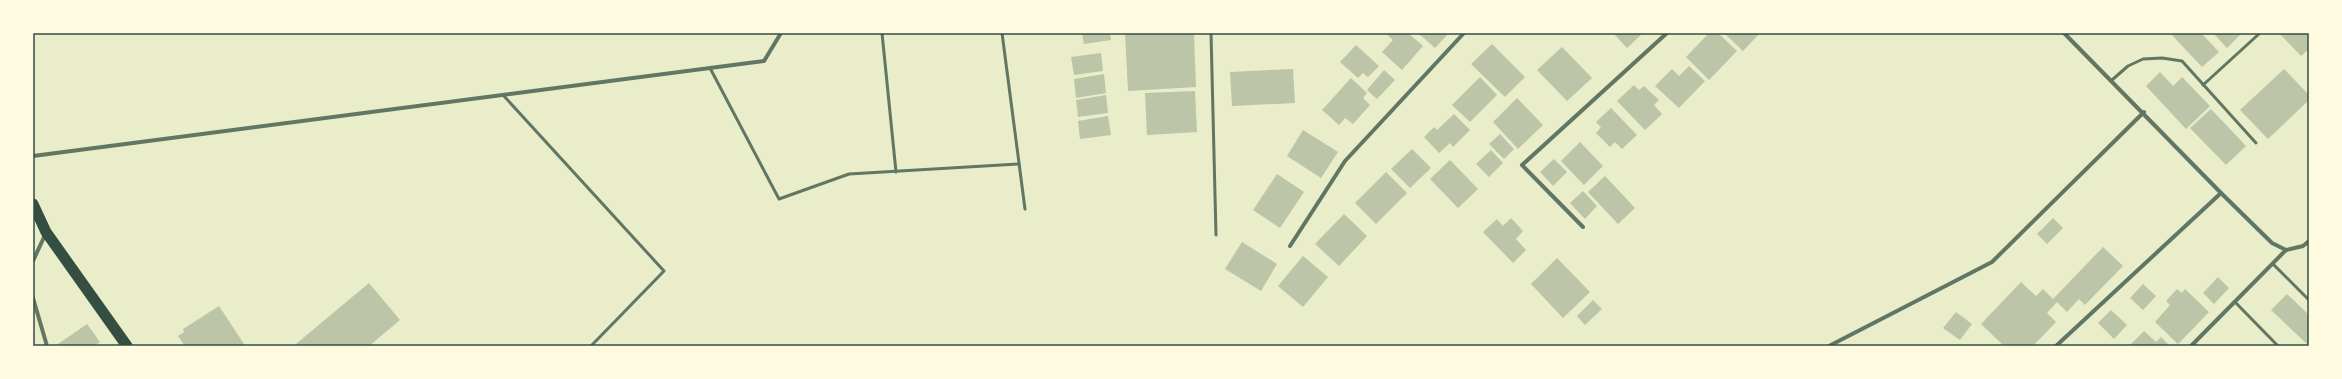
<svg xmlns="http://www.w3.org/2000/svg" width="2342" height="379" font-family="'DejaVu Sans',sans-serif">
<style>
.building{fill:#bcc5a7}
.lines{fill:none;stroke-linecap:round;stroke-linejoin:round}
.service{stroke:#617663;stroke-width:3}
.minor{stroke:#617663;stroke-width:4}
.trunk{stroke:#344e41;stroke-width:11}
.neatline{fill:none;stroke:#344e41;stroke-width:1.5}
</style>
<rect width="100%" height="100%" fill="#e9edc9"/>
<!-- building -->
<g class="building">
<path d="M 1082,33 L 1110,33 L 1111,40 L 1084,44 Z"/>
<path d="M 1125,33 L 1194,33 L 1196,87 L 1128,91 Z"/>
<path d="M 1385,33 L 1408,33 L 1423,46 L 1402,70 L 1382,52 L 1393,40 Z"/>
<path d="M 1418,33 L 1447,33 L 1448,34 L 1435,48 Z"/>
<path d="M 1613,33 L 1643,33 L 1627,48 Z"/>
<path d="M 1709,33 L 1718,33 L 1737,51 L 1709,80 L 1686,57 Z"/>
<path d="M 1724,33 L 1760,33 L 1743,51 Z"/>
<path d="M 2170,33 L 2201,33 L 2219,52 L 2202,67 Z"/>
<path d="M 2213,33 L 2242,33 L 2227,48 Z"/>
<path d="M 2279,33 L 2309,33 L 2309,49 L 2301,56 Z"/>
<path d="M 1492,44 L 1525,77 L 1505,97 L 1471,64 Z"/>
<path d="M 1356,45 L 1379,66 L 1368,77 L 1363,73 L 1358,78 L 1340,62 Z"/>
<path d="M 1562,47 L 1592,78 L 1567,101 L 1537,70 Z"/>
<path d="M 1101,53 L 1103,71 L 1074,75 L 1071,57 Z"/>
<path d="M 1689,66 L 1705,81 L 1679,108 L 1655,86 L 1672,69 L 1679,76 Z"/>
<path d="M 1293,69 L 1295,103 L 1232,106 L 1230,72 Z"/>
<path d="M 2284,69 L 2309,95 L 2309,100 L 2268,139 L 2240,110 Z"/>
<path d="M 1384,70 L 1395,80 L 1377,99 L 1367,90 Z"/>
<path d="M 2160,72 L 2173,86 L 2182,77 L 2210,106 L 2186,129 L 2146,86 Z"/>
<path d="M 1104,74 L 1106,93 L 1076,98 L 1074,79 Z"/>
<path d="M 1480,77 L 1497,95 L 1470,122 L 1452,105 Z"/>
<path d="M 1351,78 L 1367,93 L 1363,98 L 1370,105 L 1353,124 L 1345,118 L 1339,125 L 1322,110 Z"/>
<path d="M 1634,85 L 1639,90 L 1644,86 L 1659,100 L 1654,105 L 1662,114 L 1645,130 L 1617,101 Z"/>
<path d="M 1195,91 L 1197,132 L 1147,135 L 1145,93 Z"/>
<path d="M 1106,95 L 1108,113 L 1078,117 L 1076,100 Z"/>
<path d="M 1517,98 L 1543,125 L 1518,149 L 1493,122 Z"/>
<path d="M 1611,108 L 1637,135 L 1622,149 L 1615,142 L 1610,147 L 1596,133 L 1601,127 L 1596,122 Z"/>
<path d="M 2211,109 L 2246,146 L 2226,165 L 2190,128 Z"/>
<path d="M 1454,114 L 1470,130 L 1453,147 L 1450,143 L 1439,153 L 1424,137 L 1434,127 L 1437,130 Z"/>
<path d="M 1108,116 L 1111,135 L 1080,139 L 1078,121 Z"/>
<path d="M 1303,130 L 1338,152 L 1321,178 L 1287,156 Z"/>
<path d="M 1500,134 L 1514,149 L 1504,159 L 1489,144 Z"/>
<path d="M 1580,142 L 1603,166 L 1584,185 L 1561,161 Z"/>
<path d="M 1412,149 L 1431,168 L 1410,188 L 1391,169 Z"/>
<path d="M 1491,150 L 1503,163 L 1489,177 L 1476,164 Z"/>
<path d="M 1554,159 L 1567,172 L 1553,186 L 1540,172 Z"/>
<path d="M 1450,160 L 1478,189 L 1458,208 L 1430,179 Z"/>
<path d="M 1386,172 L 1407,193 L 1376,224 L 1355,203 Z"/>
<path d="M 1277,174 L 1304,192 L 1280,228 L 1253,210 Z"/>
<path d="M 1605,176 L 1635,208 L 1618,224 L 1588,192 Z"/>
<path d="M 1583,191 L 1597,206 L 1585,219 L 1570,203 Z"/>
<path d="M 1344,214 L 1367,236 L 1339,266 L 1315,244 Z"/>
<path d="M 1511,218 L 1523,231 L 1516,239 L 1526,250 L 1513,263 L 1483,232 L 1497,219 L 1503,226 Z"/>
<path d="M 2053,218 L 2063,228 L 2047,244 L 2037,234 Z"/>
<path d="M 1242,242 L 1277,264 L 1261,291 L 1225,269 Z"/>
<path d="M 2103,247 L 2123,266 L 2085,305 L 2079,299 L 2067,312 L 2057,302 L 2047,313 L 2056,322 L 2033,346 L 2004,346 L 1981,324 L 2021,282 L 2036,296 L 2043,289 L 2053,299 Z"/>
<path d="M 1303,256 L 1328,277 L 1303,307 L 1278,286 Z"/>
<path d="M 1557,258 L 1590,292 L 1563,318 L 1531,284 Z"/>
<path d="M 2218,277 L 2229,288 L 2214,304 L 2203,293 Z"/>
<path d="M 369,283 L 400,320 L 369,346 L 298,346 L 296,344 Z"/>
<path d="M 2143,284 L 2156,296 L 2143,310 L 2130,298 Z"/>
<path d="M 2177,289 L 2182,293 L 2185,289 L 2209,312 L 2178,344 L 2155,322 L 2170,305 L 2166,301 Z"/>
<path d="M 2287,294 L 2309,315 L 2309,346 L 2271,310 Z"/>
<path d="M 1593,300 L 1602,309 L 1585,325 L 1577,316 Z"/>
<path d="M 219,306 L 244,344 L 241,346 L 185,346 L 178,336 L 184,332 L 183,329 Z"/>
<path d="M 2111,310 L 2127,325 L 2114,339 L 2098,323 Z"/>
<path d="M 1956,312 L 1972,324 L 1960,340 L 1943,328 Z"/>
<path d="M 87,324 L 100,342 L 94,346 L 59,346 L 58,344 Z"/>
<path d="M 2144,331 L 2156,342 L 2161,337 L 2170,346 L 2129,346 Z"/>
</g>
<g class="lines">
<!-- service -->
<g class="service">
<path d="M 882,33 L 896,172"/>
<path d="M 1002,33 L 1025,209"/>
<path d="M 1211,33 L 1216,235"/>
<path d="M 710,68 L 779,199 L 849,174 L 1019,164"/>
<path d="M 2112,80 L 2128,66 L 2143,59 L 2162,58 L 2182,61 L 2256,143"/>
<path d="M 2203,85 L 2260,33"/>
<path d="M 503,95 L 664,271 L 591,346"/>
<path d="M 2273,264 L 2309,300"/>
<path d="M 2235,302 L 2278,346"/>
</g>
<!-- minor -->
<g class="minor">
<path d="M 2064,33 L 2221,193 L 2272,243 L 2286,250"/>
<path d="M 33,156 L 764,61 L 781,33"/>
<path d="M 1583,227 L 1522,165 L 1667,33"/>
<path d="M 1290,246 L 1345,161 L 1464,33"/>
<path d="M 33,261 L 45,235"/>
<path d="M 33,298 L 47,346"/>
<path d="M 1829,346 L 1992,262 L 2144,112"/>
<path d="M 2056,346 L 2221,193"/>
<path d="M 2191,346 L 2286,250 L 2303,246 L 2309,241"/>
</g>
<!-- trunk -->
<path class="trunk" d="M 33,204 L 46,232 L 127,346"/>
</g>
<!-- border -->
<rect width="2342" height="379" fill="none" stroke="#fefae0" stroke-width="68"/>
<rect x="34" y="34" width="2274" height="311" class="neatline"/>
</svg>
